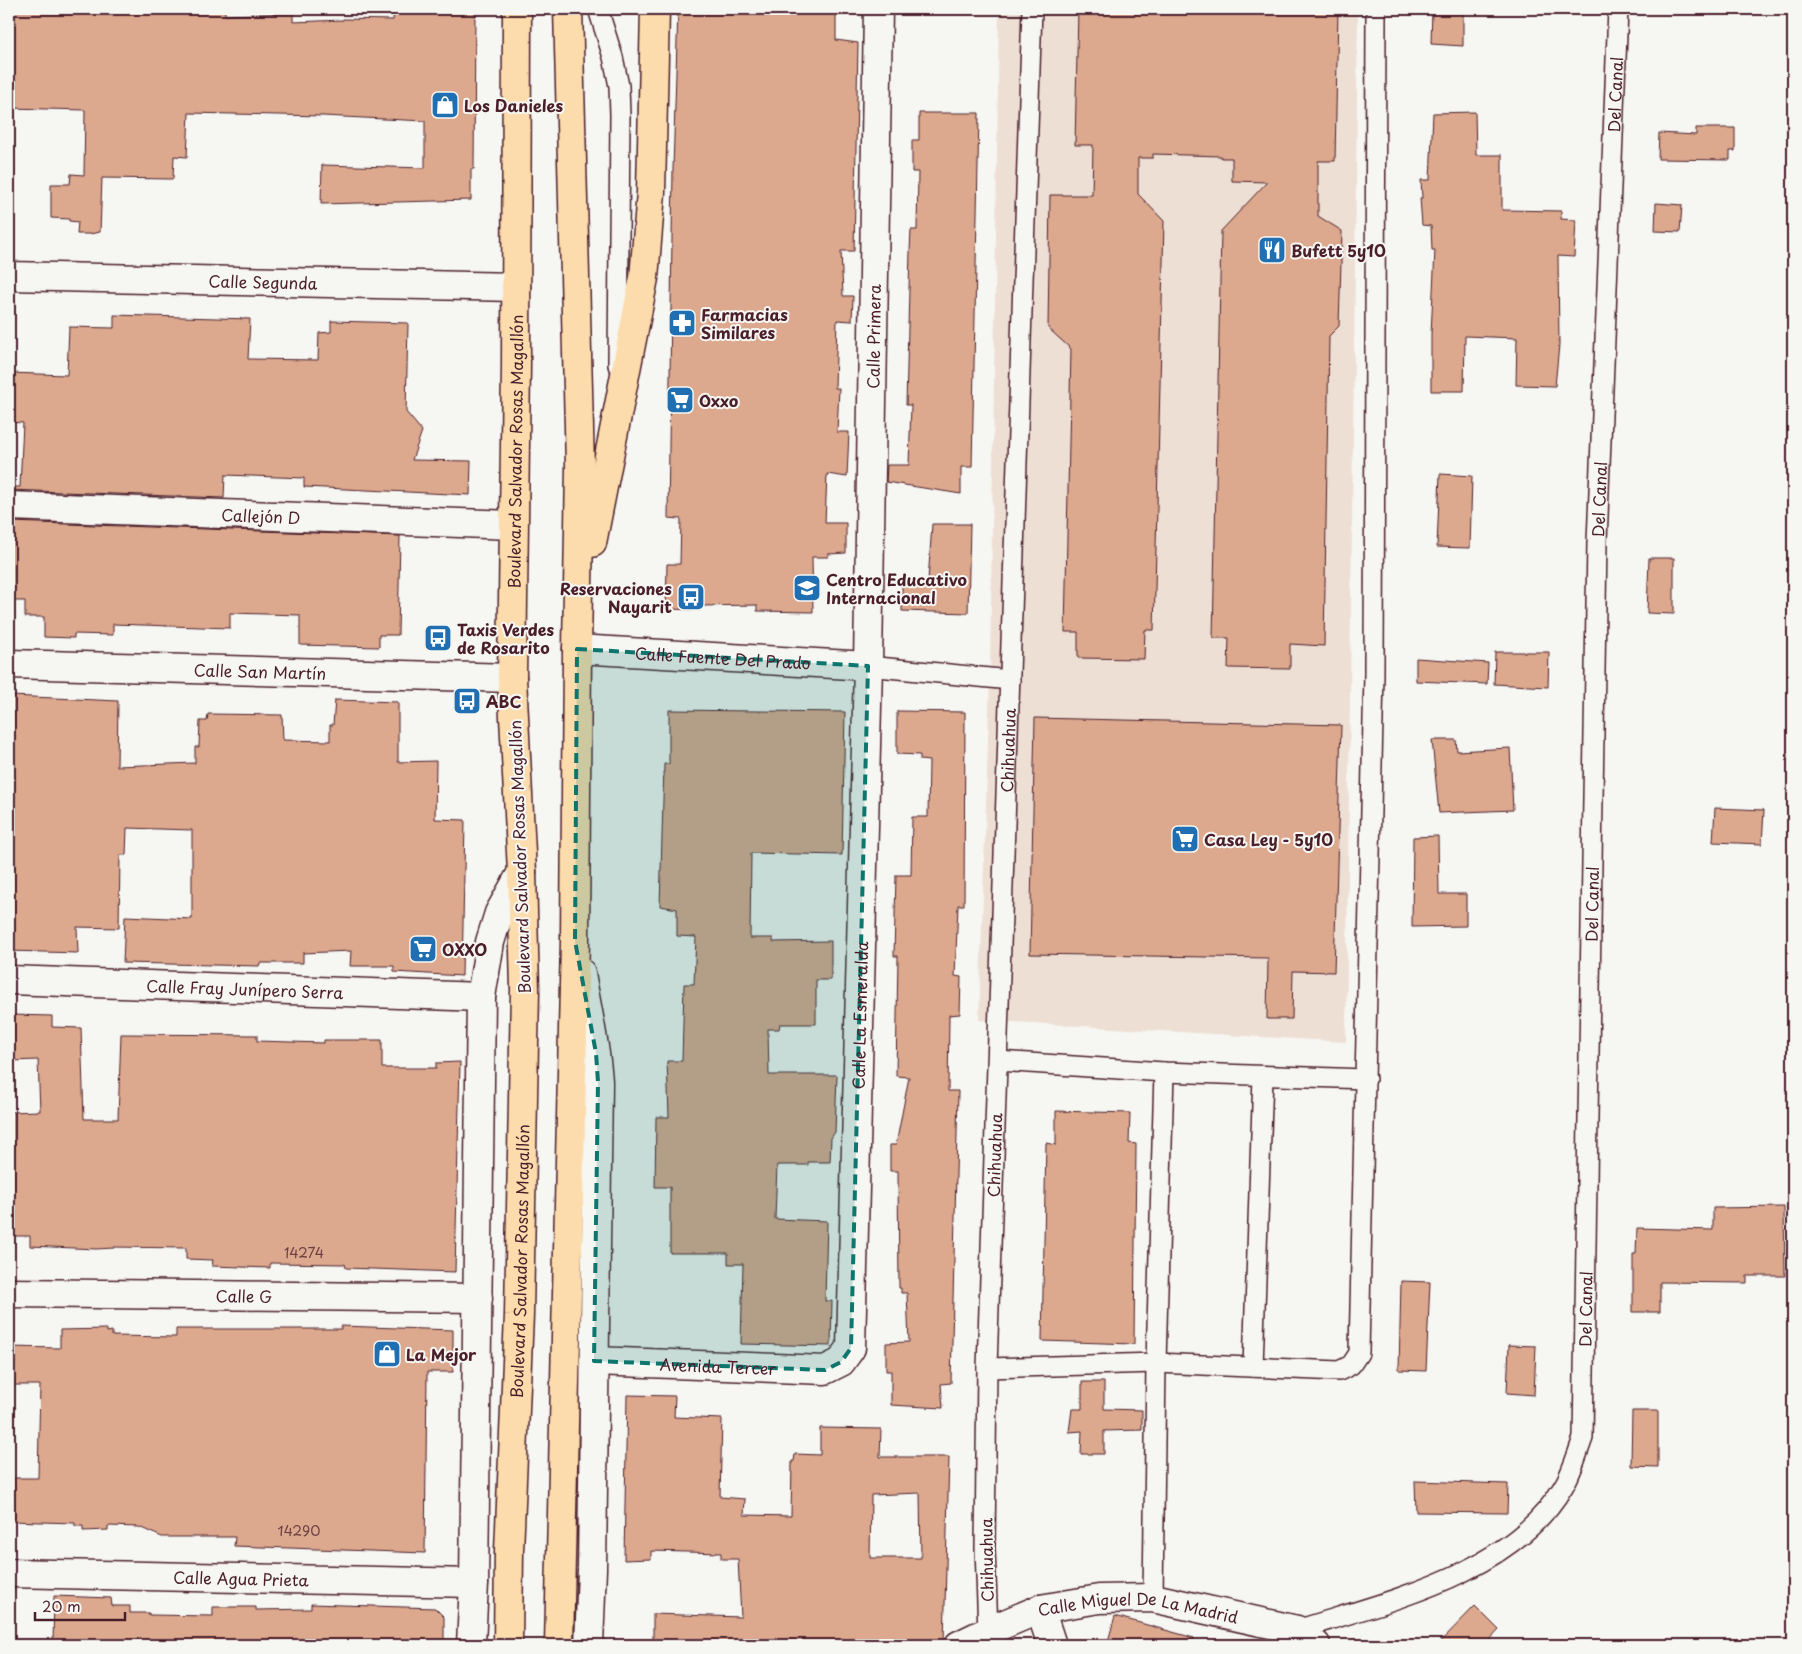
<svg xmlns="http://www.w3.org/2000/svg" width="1802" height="1654" font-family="'Playpen Sans',sans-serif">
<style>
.built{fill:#eedfd4}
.building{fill:#dca98e;stroke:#4a1f2b;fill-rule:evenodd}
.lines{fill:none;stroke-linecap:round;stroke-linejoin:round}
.service-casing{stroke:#4a1f2b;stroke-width:22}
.minor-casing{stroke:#4a1f2b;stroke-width:31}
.tertiary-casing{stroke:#4a1f2b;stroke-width:31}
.secondary-casing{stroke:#4a1f2b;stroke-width:31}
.trunk-casing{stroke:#4a1f2b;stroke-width:31}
.service{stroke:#f6f6f2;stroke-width:19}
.minor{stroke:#f6f6f2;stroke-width:28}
.tertiary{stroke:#f6f6f2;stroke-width:28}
.secondary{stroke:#f6f6f2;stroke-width:28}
.trunk{stroke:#fcdcac;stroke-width:28}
.marked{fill:#0f766e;fill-opacity:0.2;stroke:#0f766e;stroke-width:4;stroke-dasharray:10 6;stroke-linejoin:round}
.labels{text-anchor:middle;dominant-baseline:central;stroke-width:4;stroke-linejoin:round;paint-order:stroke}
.number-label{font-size:14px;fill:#6e4244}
.street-label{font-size:16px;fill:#4a1f2b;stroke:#f6f6f2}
.poi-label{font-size:16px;font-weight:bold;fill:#4a1f2b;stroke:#f6f6f2;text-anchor:start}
</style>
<rect width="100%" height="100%" fill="#f6f6f2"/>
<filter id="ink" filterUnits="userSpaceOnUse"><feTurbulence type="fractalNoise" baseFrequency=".02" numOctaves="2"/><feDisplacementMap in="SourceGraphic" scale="10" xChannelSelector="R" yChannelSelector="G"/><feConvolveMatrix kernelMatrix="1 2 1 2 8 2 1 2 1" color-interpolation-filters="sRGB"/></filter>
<g filter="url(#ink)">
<!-- built -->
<path class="built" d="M 999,9 L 1358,9 L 1346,1042 L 979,1020 L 990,678 Z"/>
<!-- building -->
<g class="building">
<path d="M 9,9 L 225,9 L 225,15 L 293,13 L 293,22 L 343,20 L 343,19 L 393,20 L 394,9 L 475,9 L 474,169 L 471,169 L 471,200 L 321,204 L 322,165 L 425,168 L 425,121 L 323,116 L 189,113 L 187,157 L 174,156 L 173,179 L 102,178 L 100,232 L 90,234 L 77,234 L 78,222 L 69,221 L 69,219 L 51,218 L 51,184 L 70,184 L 71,174 L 84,175 L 85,110 L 9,108 Z"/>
<path d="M 678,9 L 836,9 L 836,40 L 858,43 L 854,251 L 841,251 L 843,296 L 853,296 L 852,321 L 837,320 L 835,388 L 839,388 L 837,432 L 849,432 L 847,477 L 827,474 L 825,523 L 846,523 L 846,553 L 828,554 L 828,557 L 812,557 L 813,612 L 757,611 L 757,605 L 701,606 L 701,610 L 666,609 L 667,564 L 680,564 L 681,519 L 668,518 L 673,169 Z"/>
<path d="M 1078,9 L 1338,9 L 1335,161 L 1318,161 L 1318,216 L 1342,231 L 1339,326 L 1329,336 L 1324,646 L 1290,644 L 1290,669 L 1228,668 L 1229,638 L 1213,638 L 1221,231 L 1267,182 L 1232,181 L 1232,158 L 1221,158 L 1221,156 L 1153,154 L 1153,158 L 1138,158 L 1138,194 L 1164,221 L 1154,630 L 1145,630 L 1144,659 L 1078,658 L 1078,632 L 1065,632 L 1071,349 L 1048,328 L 1050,195 L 1092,195 L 1093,145 L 1075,145 Z"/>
<path d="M 1432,9 L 1463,9 L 1463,46 L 1431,44 Z"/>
<path d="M 1475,112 L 1476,155 L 1502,155 L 1502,210 L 1561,211 L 1561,219 L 1576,220 L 1574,257 L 1558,256 L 1559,345 L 1555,386 L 1516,385 L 1517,338 L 1465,336 L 1464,391 L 1431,391 L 1431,334 L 1435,250 L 1432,250 L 1431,226 L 1422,225 L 1420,198 L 1422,198 L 1421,180 L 1430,180 L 1433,113 Z"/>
<path d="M 919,113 L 979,113 L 972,467 L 961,467 L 961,494 L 886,482 L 887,465 L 909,465 L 911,405 L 906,405 L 910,251 L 911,230 L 917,230 L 918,172 L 912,172 L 912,140 L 919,140 Z"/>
<path d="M 1696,128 L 1735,128 L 1735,151 L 1730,151 L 1730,160 L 1658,159 L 1659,133 L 1696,135 Z"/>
<path d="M 1656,203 L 1682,205 L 1680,232 L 1655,231 Z"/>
<path d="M 114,315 L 250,319 L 248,359 L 318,360 L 319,333 L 331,332 L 331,321 L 408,323 L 406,412 L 422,431 L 412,460 L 471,461 L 470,495 L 304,487 L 304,478 L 225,475 L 224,498 L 10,490 L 10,487 L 20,487 L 23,423 L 9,422 L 9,373 L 67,375 L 69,327 L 114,328 Z"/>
<path d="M 1440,474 L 1472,476 L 1470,548 L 1437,547 Z"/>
<path d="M 10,522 L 400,536 L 398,635 L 379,635 L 379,647 L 300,645 L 300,615 L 230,613 L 230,628 L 113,624 L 113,635 L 74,634 L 74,638 L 44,637 L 44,617 L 25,617 L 25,601 L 9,601 L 9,523 Z"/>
<path d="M 932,524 L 970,524 L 968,613 L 902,611 L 902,580 L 928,581 Z"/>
<path d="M 1649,558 L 1674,558 L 1674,614 L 1647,613 Z"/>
<path d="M 1495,652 L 1549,652 L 1548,687 L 1494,684 Z"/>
<path d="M 1416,658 L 1488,663 L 1487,684 L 1416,681 Z"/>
<path d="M 11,696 L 118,701 L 117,766 L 195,763 L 195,747 L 199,747 L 200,721 L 207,721 L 208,714 L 282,715 L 283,740 L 330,741 L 330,725 L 333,725 L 335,700 L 398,702 L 398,762 L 436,761 L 435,819 L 465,820 L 462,976 L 394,972 L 394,966 L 350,966 L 351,951 L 303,953 L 303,963 L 260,963 L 259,966 L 123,963 L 125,916 L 192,919 L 192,830 L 127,828 L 126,855 L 120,855 L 119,928 L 77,927 L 78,953 L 9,951 Z"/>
<path d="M 669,710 L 845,712 L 842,855 L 751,853 L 750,938 L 773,938 L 773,942 L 831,941 L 831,980 L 816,980 L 816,1024 L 780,1024 L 779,1029 L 768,1029 L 769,1075 L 837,1075 L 835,1132 L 831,1138 L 830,1162 L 808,1162 L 808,1165 L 777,1165 L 775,1219 L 827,1221 L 825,1301 L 832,1301 L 831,1346 L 741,1344 L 743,1264 L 728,1264 L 728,1253 L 670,1253 L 670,1187 L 655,1187 L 656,1117 L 669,1117 L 667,1061 L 682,1061 L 684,984 L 694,984 L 696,937 L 677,936 L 677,909 L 660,906 L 664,764 L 669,764 Z"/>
<path d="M 897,711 L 965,712 L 964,905 L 958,905 L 955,976 L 961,977 L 960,1014 L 949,1015 L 948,1091 L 958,1091 L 951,1383 L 941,1384 L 943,1408 L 891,1405 L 891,1371 L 886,1371 L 886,1343 L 909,1342 L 907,1293 L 901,1293 L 901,1288 L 899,1288 L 898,1171 L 890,1171 L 890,1145 L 896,1145 L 909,1077 L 896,1076 L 898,956 L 894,956 L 896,875 L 911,875 L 912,817 L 928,817 L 929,761 L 920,760 L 920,755 L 897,754 Z"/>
<path d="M 1035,718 L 1341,725 L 1334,972 L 1293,971 L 1292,1019 L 1267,1019 L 1268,958 L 1030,954 Z"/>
<path d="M 1432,740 L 1456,740 L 1457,751 L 1510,748 L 1513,810 L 1439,813 Z"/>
<path d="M 1715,808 L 1764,810 L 1762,844 L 1713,842 Z"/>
<path d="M 1438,836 L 1439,894 L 1466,894 L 1466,926 L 1412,927 L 1413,837 Z"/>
<path d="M 9,1015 L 52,1016 L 52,1027 L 81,1028 L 84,1119 L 118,1119 L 121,1034 L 257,1035 L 257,1041 L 324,1043 L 324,1040 L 382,1040 L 382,1068 L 436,1068 L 436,1063 L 460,1062 L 455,1272 L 346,1268 L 345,1264 L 270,1263 L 270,1268 L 212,1266 L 213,1260 L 186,1259 L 186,1248 L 114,1247 L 114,1248 L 96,1249 L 30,1246 L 30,1236 L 9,1236 L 9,1112 L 40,1111 L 38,1060 L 11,1061 Z"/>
<path d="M 1056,1111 L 1130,1113 L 1129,1143 L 1136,1144 L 1134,1344 L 1042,1341 L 1046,1143 L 1056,1145 Z"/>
<path d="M 1784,1207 L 1785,1276 L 1747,1276 L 1747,1283 L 1660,1282 L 1660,1312 L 1633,1312 L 1633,1254 L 1636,1254 L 1637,1228 L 1713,1230 L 1713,1208 Z"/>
<path d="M 1401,1281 L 1430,1282 L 1426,1371 L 1399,1370 Z"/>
<path d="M 341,1326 L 453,1330 L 453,1372 L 427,1372 L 425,1553 L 234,1546 L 235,1537 L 162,1537 L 139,1527 L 108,1526 L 108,1530 L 83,1531 L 83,1526 L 75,1526 L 75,1523 L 9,1521 L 9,1478 L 38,1478 L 40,1385 L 9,1385 L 9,1347 L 60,1348 L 60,1330 L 107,1329 L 107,1332 L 112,1331 L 112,1336 L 176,1337 L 176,1329 L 341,1329 Z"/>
<path d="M 1509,1345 L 1536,1346 L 1534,1395 L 1507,1393 Z"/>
<path d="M 1082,1382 L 1104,1382 L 1104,1409 L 1142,1410 L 1142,1430 L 1104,1431 L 1104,1454 L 1081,1454 L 1082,1431 L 1069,1432 L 1072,1409 L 1082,1409 Z"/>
<path d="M 627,1395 L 675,1396 L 674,1417 L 722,1419 L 720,1497 L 745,1499 L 744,1515 L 791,1516 L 792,1461 L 794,1461 L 795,1454 L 820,1455 L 820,1428 L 881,1429 L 880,1457 L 949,1457 L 944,1641 L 935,1645 L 653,1645 L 653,1614 L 741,1617 L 738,1559 L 721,1559 L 721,1553 L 651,1551 L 651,1559 L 624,1560 ZM 920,1493 L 921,1558 L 870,1558 L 871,1495 Z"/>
<path d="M 1632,1411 L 1658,1411 L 1658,1467 L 1631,1466 Z"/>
<path d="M 1415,1481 L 1508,1484 L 1507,1513 L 1416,1512 Z"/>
<path d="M 54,1596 L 111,1598 L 112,1606 L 130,1606 L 130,1613 L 149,1613 L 149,1615 L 213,1616 L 213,1607 L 256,1607 L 256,1610 L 311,1609 L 311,1604 L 435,1608 L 444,1617 L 444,1645 L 53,1645 Z"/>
<path d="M 1475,1606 L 1499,1630 L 1485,1645 L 1437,1645 Z"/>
<path d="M 1115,1616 L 1194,1638 L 1193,1645 L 1107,1645 Z"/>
</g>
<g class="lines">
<defs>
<g id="service">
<path d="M 598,9 L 613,57 L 619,86 L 620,115 L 618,365"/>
<path d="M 868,666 L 1010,680"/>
<path d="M 998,1061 L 1164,1072 L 1366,1079"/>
<path d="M 1253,1367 L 1263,1076"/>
<path d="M 987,1368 L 1156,1363 L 1339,1371 L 1351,1365 L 1359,1353 L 1374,674 L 1376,9"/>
<path d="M 1153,1598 L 1156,1363 L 1164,1072"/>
<path id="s1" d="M 1297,1630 C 1387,1601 1512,1574 1563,1487 C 1572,1473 1577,1454 1583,1438 L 1597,542 L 1618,9"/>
<path id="s2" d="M 988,1631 L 985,1548 L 987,1368 L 1032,9"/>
</g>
<g id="minor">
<path id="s3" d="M 9,276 L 516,287"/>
<path id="s4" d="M 9,506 L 513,525"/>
<path id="s5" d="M 577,649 L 868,666"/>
<path id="s6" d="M 9,664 L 512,678"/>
<path id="s7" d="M 9,980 L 481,997"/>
<path id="s8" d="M 9,1293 L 478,1298"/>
<path id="s9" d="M 594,1361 L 825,1370 L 841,1362 L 851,1348 L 868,666 L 878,9"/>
<path id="s10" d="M 9,1573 L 474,1583"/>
<path d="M 1040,1609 L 1052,1645"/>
</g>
<g id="tertiary">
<path id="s11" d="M 959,1645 L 988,1631 L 1040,1609 L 1099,1599 L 1153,1598 L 1297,1630 L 1316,1645"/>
</g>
<g id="secondary">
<path d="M 581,973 C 587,1010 596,1046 598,1082 L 592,1569 L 589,1645"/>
<path d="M 471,1645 L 474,1583 L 481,997 L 490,942 L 499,913 L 522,872"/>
</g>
<g id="trunk">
<path d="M 592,543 L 644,278 L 651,192 L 655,9"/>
<path id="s12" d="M 508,1645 L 509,1551 L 519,1315 L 525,990 L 522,872 L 512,678 L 516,365 L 517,9"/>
<path d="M 559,1645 L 575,941 L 577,649 L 580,466 L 568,9"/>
</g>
</defs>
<!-- service casing -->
<use href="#service" class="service-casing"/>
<!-- minor casing -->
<use href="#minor" class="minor-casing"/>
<!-- tertiary casing -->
<use href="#tertiary" class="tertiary-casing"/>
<!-- secondary casing -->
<use href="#secondary" class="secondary-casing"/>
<!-- trunk casing -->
<use href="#trunk" class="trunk-casing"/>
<!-- service -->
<use href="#service" class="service"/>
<!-- minor -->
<use href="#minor" class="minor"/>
<!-- tertiary -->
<use href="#tertiary" class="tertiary"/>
<!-- secondary -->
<use href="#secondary" class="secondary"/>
<!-- trunk -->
<use href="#trunk" class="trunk"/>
</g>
</g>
<!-- marked area -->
<path class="marked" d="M 577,649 L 868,666 L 851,1348 L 841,1362 L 825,1370 L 594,1361 L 598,1082 L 596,1053 L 575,941 Z"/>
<!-- icons -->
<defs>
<symbol id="shop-square" viewBox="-11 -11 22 22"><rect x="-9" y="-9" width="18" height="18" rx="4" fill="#1f6fb2" stroke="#f6f6f2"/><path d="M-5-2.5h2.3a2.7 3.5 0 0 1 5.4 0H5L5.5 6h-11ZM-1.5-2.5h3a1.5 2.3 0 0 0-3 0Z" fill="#fff"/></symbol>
<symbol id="restaurant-square" viewBox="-11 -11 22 22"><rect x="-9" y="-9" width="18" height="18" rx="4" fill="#1f6fb2" stroke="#f6f6f2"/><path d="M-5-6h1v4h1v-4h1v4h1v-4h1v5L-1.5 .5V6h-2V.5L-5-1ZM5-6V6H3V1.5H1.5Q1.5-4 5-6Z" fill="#fff"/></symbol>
<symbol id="pharmacy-square" viewBox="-11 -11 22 22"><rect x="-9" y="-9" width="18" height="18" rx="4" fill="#1f6fb2" stroke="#f6f6f2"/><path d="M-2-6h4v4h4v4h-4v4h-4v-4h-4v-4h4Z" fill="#fff"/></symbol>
<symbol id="supermarket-square" viewBox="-11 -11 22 22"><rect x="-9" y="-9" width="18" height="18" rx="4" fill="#1f6fb2" stroke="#f6f6f2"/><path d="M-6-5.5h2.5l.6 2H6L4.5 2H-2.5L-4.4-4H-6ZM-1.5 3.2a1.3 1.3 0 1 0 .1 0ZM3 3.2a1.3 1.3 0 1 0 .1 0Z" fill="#fff"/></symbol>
<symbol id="university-square" viewBox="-11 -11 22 22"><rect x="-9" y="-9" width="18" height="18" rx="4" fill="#1f6fb2" stroke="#f6f6f2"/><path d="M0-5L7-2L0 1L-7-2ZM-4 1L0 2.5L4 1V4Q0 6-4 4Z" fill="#fff"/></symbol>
<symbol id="bus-square" viewBox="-11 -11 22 22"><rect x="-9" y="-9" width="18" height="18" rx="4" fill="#1f6fb2" stroke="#f6f6f2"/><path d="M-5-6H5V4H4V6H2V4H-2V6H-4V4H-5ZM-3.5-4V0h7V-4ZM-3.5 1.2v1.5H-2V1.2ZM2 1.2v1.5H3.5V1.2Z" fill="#fff"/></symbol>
</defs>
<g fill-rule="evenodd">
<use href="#shop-square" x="429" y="89" width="32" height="32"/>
<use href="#restaurant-square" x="1256" y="234" width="32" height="32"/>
<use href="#pharmacy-square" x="666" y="307" width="32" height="32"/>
<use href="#supermarket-square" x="664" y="384" width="32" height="32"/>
<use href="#university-square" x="791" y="572" width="32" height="32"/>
<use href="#bus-square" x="675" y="581" width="32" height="32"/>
<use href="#bus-square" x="422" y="622" width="32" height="32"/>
<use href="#bus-square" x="451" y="685" width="32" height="32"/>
<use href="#supermarket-square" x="1169" y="823" width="32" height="32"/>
<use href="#supermarket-square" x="407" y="933" width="32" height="32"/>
<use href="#shop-square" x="371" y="1338" width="32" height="32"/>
</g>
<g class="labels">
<!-- number labels -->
<g class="number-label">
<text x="304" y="1252">14274</text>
<text x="299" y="1530">14290</text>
</g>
<!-- street labels -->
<g class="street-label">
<text stroke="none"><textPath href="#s1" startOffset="1706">Del Canal</textPath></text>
<text stroke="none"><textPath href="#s3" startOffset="254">Calle Segunda</textPath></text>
<text stroke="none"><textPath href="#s9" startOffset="1278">Calle Primera</textPath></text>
<text stroke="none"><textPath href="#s12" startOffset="1194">Boulevard Salvador Rosas Magallón</textPath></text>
<text stroke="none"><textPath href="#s1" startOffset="1301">Del Canal</textPath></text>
<text stroke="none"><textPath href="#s4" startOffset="252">Callejón D</textPath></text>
<text stroke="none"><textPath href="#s5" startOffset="146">Calle Fuente Del Prado</textPath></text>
<text stroke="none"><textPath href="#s6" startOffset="251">Calle San Martín</textPath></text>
<text stroke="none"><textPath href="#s2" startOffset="881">Chihuahua</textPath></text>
<text transform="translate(519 857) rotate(-92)">Boulevard Salvador Rosas Magallón</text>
<text stroke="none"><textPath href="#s1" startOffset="896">Del Canal</textPath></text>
<text stroke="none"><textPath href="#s7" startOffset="236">Calle Fray Junípero Serra</textPath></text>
<text stroke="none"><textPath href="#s9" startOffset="599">Calle La Esmeralda</textPath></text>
<text stroke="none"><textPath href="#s2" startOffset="476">Chihuahua</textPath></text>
<text stroke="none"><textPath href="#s12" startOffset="384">Boulevard Salvador Rosas Magallón</textPath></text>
<text stroke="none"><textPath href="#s8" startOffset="235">Calle G</textPath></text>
<text stroke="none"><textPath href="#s1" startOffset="491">Del Canal</textPath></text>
<text stroke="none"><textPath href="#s9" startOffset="124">Avenida Tercer</textPath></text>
<text transform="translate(986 1560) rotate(-91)">Chihuahua</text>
<text stroke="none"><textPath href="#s10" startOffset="232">Calle Agua Prieta</textPath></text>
<text stroke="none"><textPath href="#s11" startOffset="188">Calle Miguel De La Madrid</textPath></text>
</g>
<!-- poi labels -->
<g class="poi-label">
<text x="464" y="105">Los Danieles</text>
<text x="1291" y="250">Bufett 5y10</text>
<text x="701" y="314">Farmacias<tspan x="701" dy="18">Similares</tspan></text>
<text x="699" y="400">Oxxo</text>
<text x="826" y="579">Centro Educativo<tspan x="826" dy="18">Internacional</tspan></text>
<text x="672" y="588" text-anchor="end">Reservaciones<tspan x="672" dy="18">Nayarit</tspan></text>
<text x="457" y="629">Taxis Verdes<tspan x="457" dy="18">de Rosarito</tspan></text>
<text x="486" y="701">ABC</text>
<text x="1204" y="839">Casa Ley - 5y10</text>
<text x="442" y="949">OXXO</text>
<text x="406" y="1354">La Mejor</text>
</g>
</g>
<!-- margin -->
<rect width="1802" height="1654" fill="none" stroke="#f6f6f2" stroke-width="30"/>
<rect x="15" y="15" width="1772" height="1624" fill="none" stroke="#4a1f2b" stroke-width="2" filter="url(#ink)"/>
<!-- scale -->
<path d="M35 1612v8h90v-8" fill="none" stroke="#4a1f2b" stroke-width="2.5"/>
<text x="42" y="1612" font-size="15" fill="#4a1f2b" stroke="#f6f6f2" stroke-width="4" paint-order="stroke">20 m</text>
</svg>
